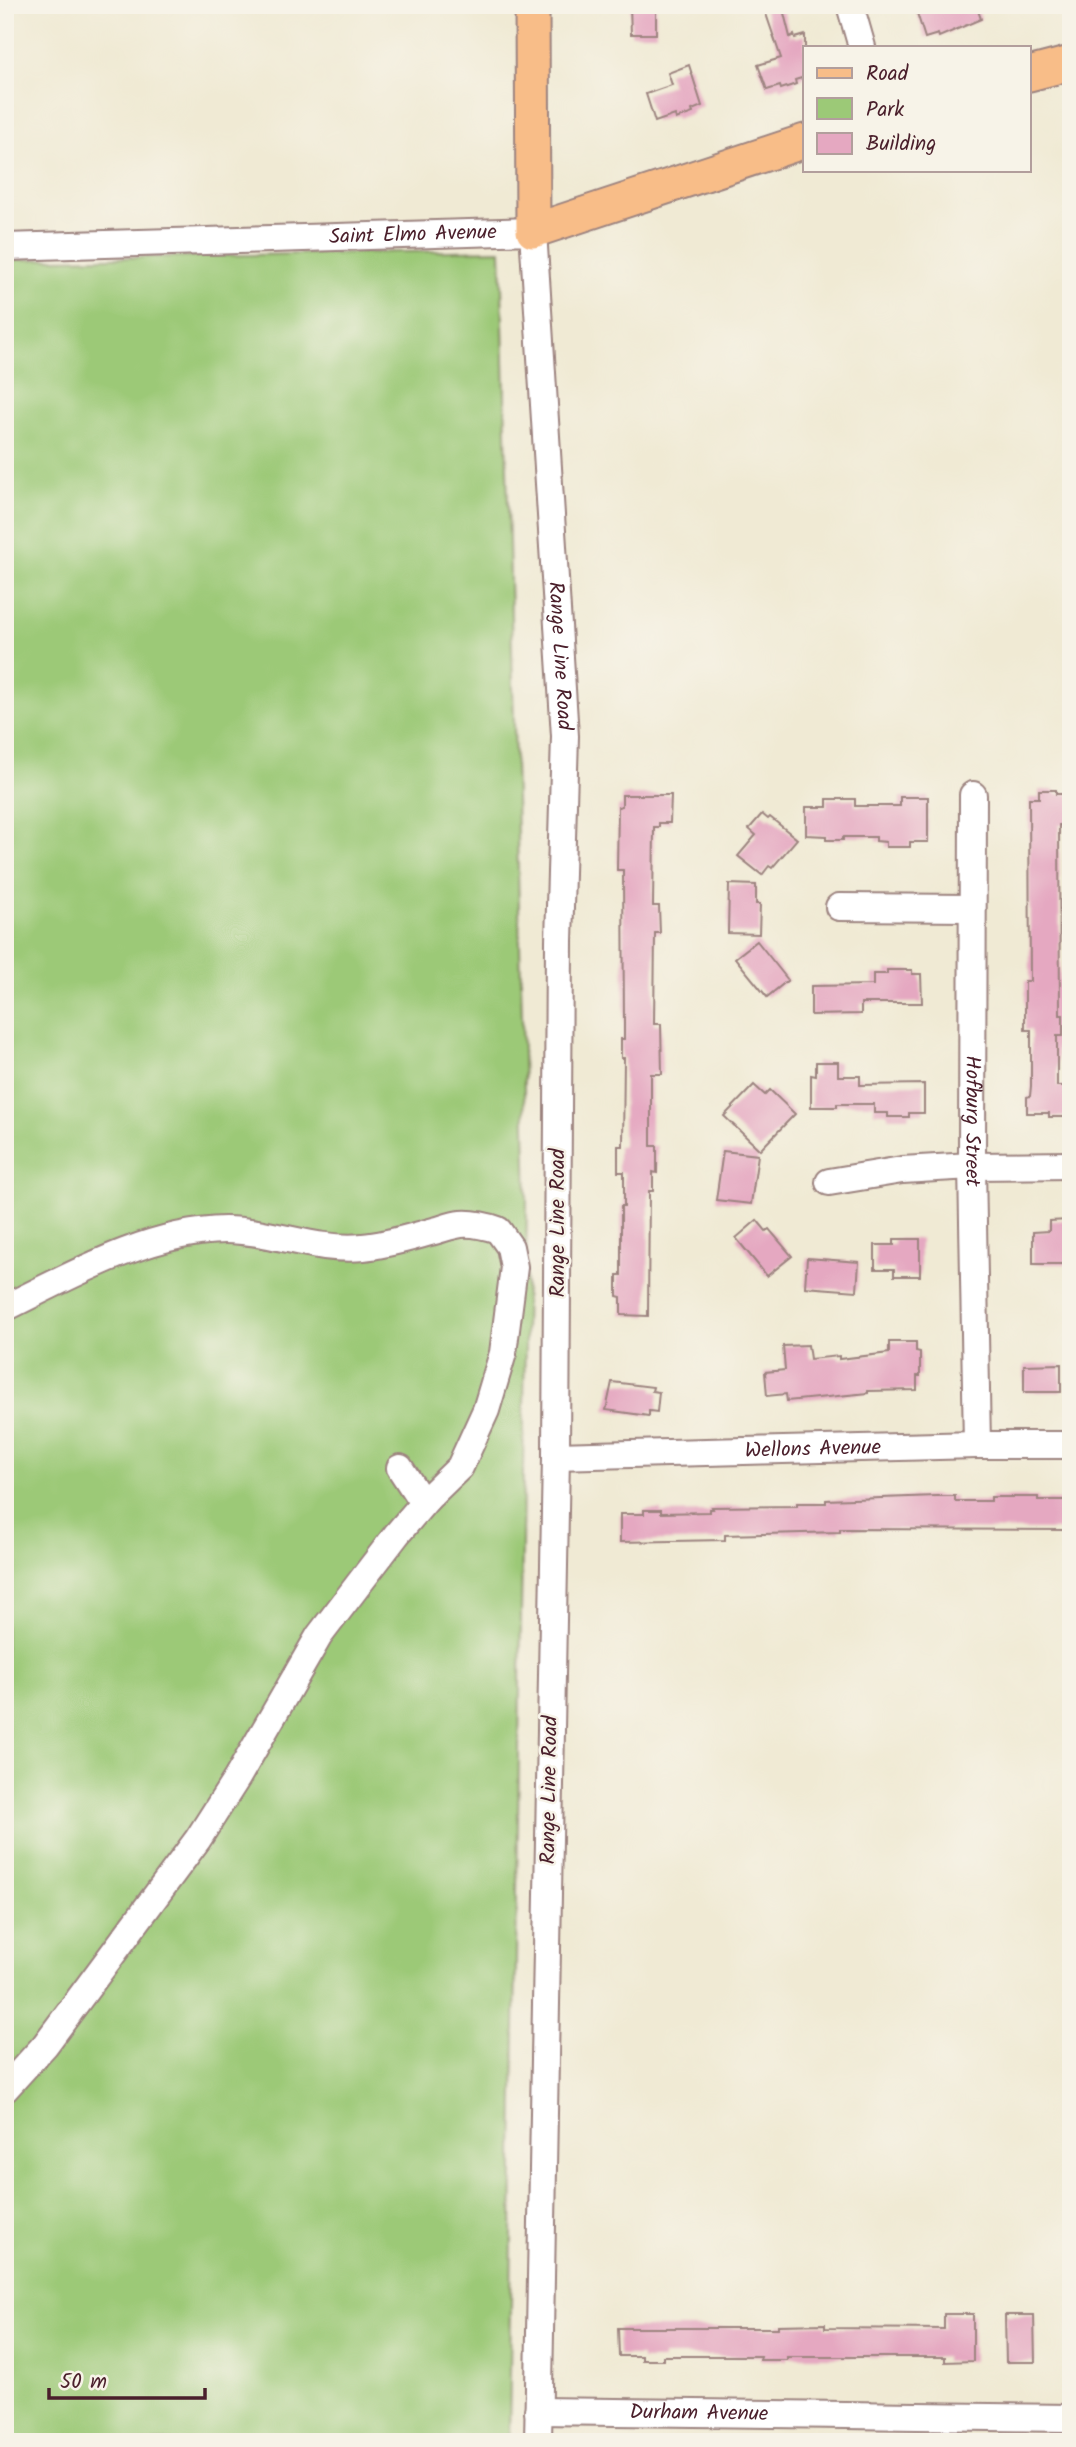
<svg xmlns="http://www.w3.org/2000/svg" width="1076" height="2447" font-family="Kalam,sans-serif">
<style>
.green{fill:#9cc977;stroke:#737451;stroke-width:2}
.building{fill:#e5a8c1}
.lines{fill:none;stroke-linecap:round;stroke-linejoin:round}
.minor-casing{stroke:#9d8480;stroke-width:30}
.major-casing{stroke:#9d8480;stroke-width:37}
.minor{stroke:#fff;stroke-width:26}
.major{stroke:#f8bd88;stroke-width:33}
.labels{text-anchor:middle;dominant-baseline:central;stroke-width:5;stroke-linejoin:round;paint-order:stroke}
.street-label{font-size:21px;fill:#4a1f2b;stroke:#f7f3e8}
</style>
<rect width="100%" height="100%" fill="#f7f3e8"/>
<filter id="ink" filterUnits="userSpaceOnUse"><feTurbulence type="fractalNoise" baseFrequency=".0143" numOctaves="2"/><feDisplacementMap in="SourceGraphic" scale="14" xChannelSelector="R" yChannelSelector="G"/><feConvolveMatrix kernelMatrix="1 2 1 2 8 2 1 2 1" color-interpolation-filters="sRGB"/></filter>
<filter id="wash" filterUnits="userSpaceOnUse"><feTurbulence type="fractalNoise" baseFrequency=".00686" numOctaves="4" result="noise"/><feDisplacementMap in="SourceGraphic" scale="28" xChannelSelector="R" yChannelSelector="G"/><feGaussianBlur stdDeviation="1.57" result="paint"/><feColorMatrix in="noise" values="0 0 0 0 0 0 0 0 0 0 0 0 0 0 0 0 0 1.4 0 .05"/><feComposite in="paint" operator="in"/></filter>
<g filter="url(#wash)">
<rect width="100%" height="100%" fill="#f0ead4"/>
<!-- green -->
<path class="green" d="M 501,250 L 527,1200 L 509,2442 L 5,2442 L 5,260 Z"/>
<g id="blocks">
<!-- building -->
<g class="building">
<path d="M 630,5 L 656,5 L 656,34 L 631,34 Z"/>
<path d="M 763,5 L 782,5 L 790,37 L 794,35 L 795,38 L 805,35 L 805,77 L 795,80 L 796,84 L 781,89 L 780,86 L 767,90 L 758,65 L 781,58 Z"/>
<path d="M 941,5 L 976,5 L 981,19 L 939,37 L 938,34 L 925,38 L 917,13 Z"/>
<path d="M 689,65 L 702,106 L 692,110 L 693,113 L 676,119 L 675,115 L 655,122 L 646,94 L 672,85 L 668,73 Z"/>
<path d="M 1039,790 L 1056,790 L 1056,794 L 1070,794 L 1071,799 L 1071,825 L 1059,825 L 1060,1015 L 1063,1015 L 1063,1036 L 1057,1036 L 1057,1086 L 1071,1086 L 1071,1113 L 1066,1113 L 1066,1117 L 1049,1117 L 1049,1113 L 1027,1113 L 1027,1097 L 1030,1096 L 1031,1086 L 1031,1030 L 1025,1030 L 1025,981 L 1030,981 L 1029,798 L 1039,798 Z"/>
<path d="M 622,795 L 671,795 L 670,823 L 659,823 L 659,827 L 654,827 L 653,906 L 659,906 L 660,933 L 655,933 L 654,1024 L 661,1024 L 662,1074 L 651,1074 L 651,1146 L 657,1146 L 657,1173 L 653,1172 L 653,1191 L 649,1191 L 648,1316 L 621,1315 L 621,1297 L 617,1296 L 617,1275 L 621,1275 L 621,1206 L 624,1206 L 624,1172 L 618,1172 L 618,1146 L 623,1146 L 624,1058 L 621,1058 L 621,1039 L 624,1039 L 624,1024 L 623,870 L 617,870 L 618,807 L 622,806 Z"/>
<path d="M 900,797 L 928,797 L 928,842 L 910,842 L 910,847 L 886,847 L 886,842 L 876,841 L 876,837 L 843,837 L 843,840 L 826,840 L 826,836 L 806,835 L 806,807 L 827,807 L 827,799 L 855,799 L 855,806 L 900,806 Z"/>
<path d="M 762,814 L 768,819 L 770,817 L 797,839 L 772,868 L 769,866 L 762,875 L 738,856 L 756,835 L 749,829 Z"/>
<path d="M 729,884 L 756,885 L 756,904 L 760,904 L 759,934 L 728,933 Z"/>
<path d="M 757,941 L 788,980 L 767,997 L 735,958 Z"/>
<path d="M 887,970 L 912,970 L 912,974 L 921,974 L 922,1003 L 861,1003 L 861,1014 L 811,1015 L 811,986 L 873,985 L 873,974 L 887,974 Z"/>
<path d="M 816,1062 L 838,1062 L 838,1076 L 860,1076 L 860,1085 L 924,1084 L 924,1113 L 909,1113 L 909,1117 L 888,1117 L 888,1113 L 874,1113 L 874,1104 L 837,1104 L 837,1107 L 811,1107 L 811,1075 L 816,1076 Z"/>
<path d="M 754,1085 L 765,1095 L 770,1090 L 795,1114 L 760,1150 L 724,1116 Z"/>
<path d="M 723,1151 L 758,1155 L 751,1204 L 716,1200 Z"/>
<path d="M 757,1220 L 766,1231 L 769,1229 L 792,1256 L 767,1276 L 736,1238 Z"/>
<path d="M 1069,1220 L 1069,1264 L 1033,1264 L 1033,1232 L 1049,1231 L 1049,1221 Z"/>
<path d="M 894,1239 L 920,1239 L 920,1276 L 894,1276 L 894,1269 L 875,1269 L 875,1245 L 894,1245 Z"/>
<path d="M 807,1258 L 859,1262 L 857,1291 L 805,1287 Z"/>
<path d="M 889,1342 L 916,1342 L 916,1351 L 920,1352 L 920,1376 L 917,1376 L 917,1390 L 868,1391 L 868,1393 L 787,1401 L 786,1394 L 767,1396 L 765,1372 L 785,1370 L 783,1346 L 808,1345 L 810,1359 L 839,1356 L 839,1359 L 889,1353 Z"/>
<path d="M 1061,1364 L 1061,1392 L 1024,1392 L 1024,1365 Z"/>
<path d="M 612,1382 L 653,1387 L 652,1391 L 659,1392 L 657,1412 L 649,1411 L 649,1416 L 606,1410 Z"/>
<path d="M 937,1496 L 955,1496 L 955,1501 L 991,1501 L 991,1497 L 1038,1497 L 1038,1500 L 1066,1500 L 1067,1530 L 840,1529 L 840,1532 L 725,1535 L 725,1540 L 620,1542 L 620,1514 L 644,1514 L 644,1510 L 661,1510 L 661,1513 L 709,1512 L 709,1509 L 713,1509 L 712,1507 L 797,1506 L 797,1503 L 826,1503 L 826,1500 Z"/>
<path d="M 944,2314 L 973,2314 L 973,2361 L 945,2362 L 945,2357 L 787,2357 L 787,2360 L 760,2360 L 761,2356 L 663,2356 L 663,2360 L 642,2360 L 642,2356 L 619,2356 L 618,2328 L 778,2328 L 778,2325 L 825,2324 L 825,2328 L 944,2329 Z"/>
<path d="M 1005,2315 L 1034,2315 L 1035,2362 L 1006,2362 Z"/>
</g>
</g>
</g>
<g filter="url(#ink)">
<use href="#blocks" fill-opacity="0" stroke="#9d8480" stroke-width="2"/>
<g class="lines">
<defs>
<g id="minor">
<path d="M 850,5 L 862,47"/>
<path id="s1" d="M 5,247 L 533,231 L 565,736 L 559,941 L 556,1456 L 538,2442"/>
<path id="s2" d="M 973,795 L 972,1166 L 977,1445"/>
<path d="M 839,907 L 971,908"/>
<path d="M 829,1182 L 902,1170 L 972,1166 L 1071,1165"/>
<path d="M 5,1308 C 72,1275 149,1231 225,1230 C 271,1230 317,1252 363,1247 C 385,1245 408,1238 430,1232 C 440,1230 451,1225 461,1224 C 474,1223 486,1226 498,1230 L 510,1247 L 514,1267 L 503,1353 L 486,1410 L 460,1467 L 427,1499"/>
<path id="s3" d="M 556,1456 L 977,1445 L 1071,1445"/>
<path d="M 5,2089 L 45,2045 L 198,1839 L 237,1778 L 319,1636 L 397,1534 L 427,1499 L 417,1494 L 400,1468"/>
<path id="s4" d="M 538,2411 L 1071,2418"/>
</g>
<g id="major">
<path d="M 532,5 L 533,231 L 805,141"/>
<path d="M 1029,74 L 1071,63"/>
</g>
</defs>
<!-- minor casing -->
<use href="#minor" class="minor-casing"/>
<!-- major casing -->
<use href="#major" class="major-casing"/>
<!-- minor -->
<use href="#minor" class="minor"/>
<!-- major -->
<use href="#major" class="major"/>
</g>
</g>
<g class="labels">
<!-- street labels -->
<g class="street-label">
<text stroke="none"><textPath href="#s1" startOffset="408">Saint Elmo Avenue</textPath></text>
<text stroke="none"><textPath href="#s1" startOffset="954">Range Line Road</textPath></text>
<text stroke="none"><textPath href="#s2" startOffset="326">Hofburg Street</textPath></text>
<text transform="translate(558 1223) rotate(-90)">Range Line Road</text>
<text stroke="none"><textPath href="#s3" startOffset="257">Wellons Avenue</textPath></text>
<text transform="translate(550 1790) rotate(-89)">Range Line Road</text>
<text stroke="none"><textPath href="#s4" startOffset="161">Durham Avenue</textPath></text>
</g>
</g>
<!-- margin -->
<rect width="1076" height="2447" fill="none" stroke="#f7f3e8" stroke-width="28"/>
<!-- legend -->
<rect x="803" y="46" width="228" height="126" fill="#f7f3e8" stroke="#b29e9c" stroke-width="2"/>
<rect x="817" y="68" width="35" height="10" fill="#f8bd88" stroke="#b29e9c" stroke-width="2"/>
<text x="866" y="80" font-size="21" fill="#4a1f2b">Road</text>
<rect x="817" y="98" width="35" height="21" fill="#9cc977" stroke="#b29e9c" stroke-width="2"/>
<text x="866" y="116" font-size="21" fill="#4a1f2b">Park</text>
<rect x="817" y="133" width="35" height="21" fill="#e5a8c1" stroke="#b29e9c" stroke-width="2"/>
<text x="866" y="150" font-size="21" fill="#4a1f2b">Building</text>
<!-- scale -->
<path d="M49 2388v10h156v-10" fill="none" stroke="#4a1f2b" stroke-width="3.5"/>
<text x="60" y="2388" font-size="21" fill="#4a1f2b" stroke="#f7f3e8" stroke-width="5" paint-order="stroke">50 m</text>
</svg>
